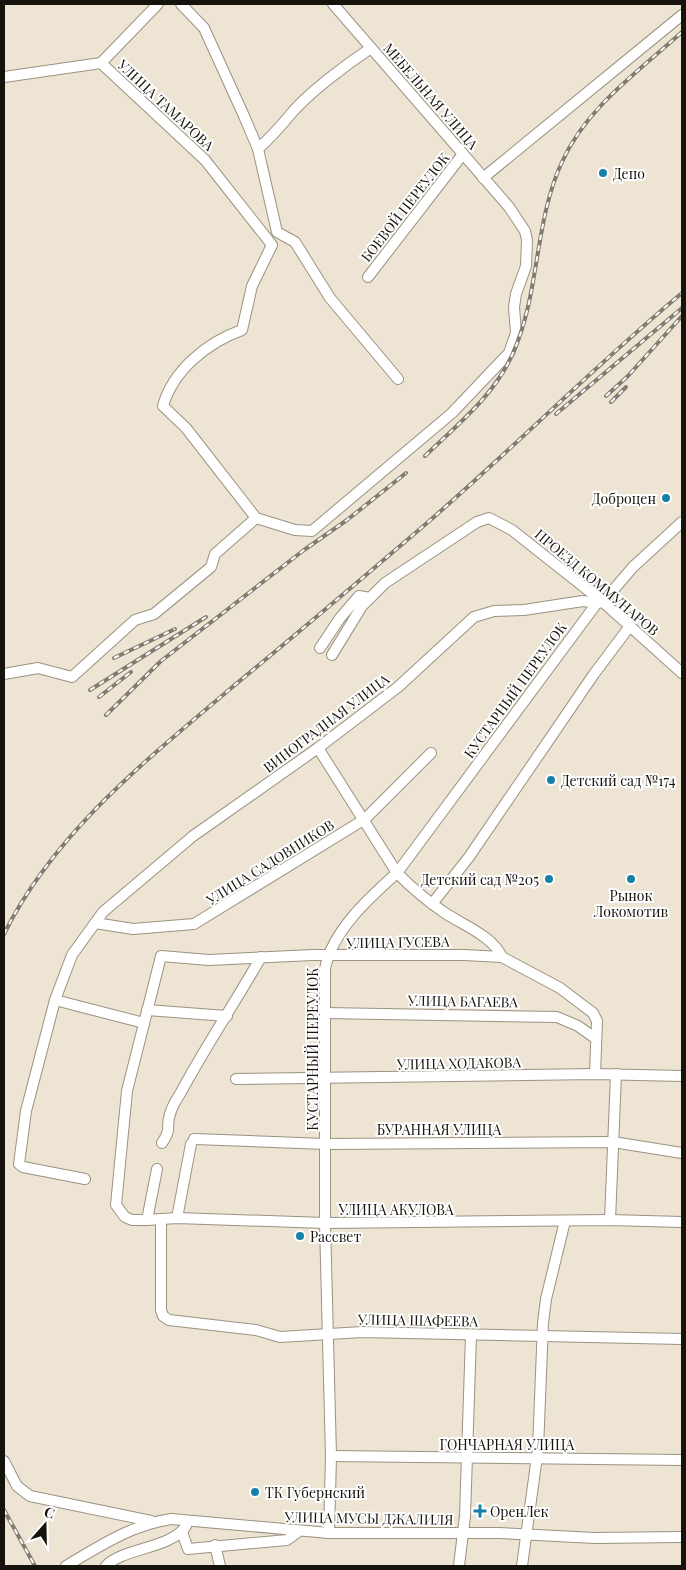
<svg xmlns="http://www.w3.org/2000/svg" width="686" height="1570" font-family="'Playfair Display',serif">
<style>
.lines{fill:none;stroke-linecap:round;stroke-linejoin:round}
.minor-casing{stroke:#9b9282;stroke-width:12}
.minor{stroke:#fff;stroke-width:10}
.rail-casing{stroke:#827c70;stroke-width:4}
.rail{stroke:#fff;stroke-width:2;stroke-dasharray:5.5;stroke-linecap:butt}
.poi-dot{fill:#1580a9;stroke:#fff;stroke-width:2}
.labels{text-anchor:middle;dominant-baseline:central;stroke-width:4;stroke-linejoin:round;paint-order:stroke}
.street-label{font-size:14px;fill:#16130d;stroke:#fff}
.poi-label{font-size:14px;fill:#16130d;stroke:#fff;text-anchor:start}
</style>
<rect width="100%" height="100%" fill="#ede4d3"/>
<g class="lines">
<defs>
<g id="minor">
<path d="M 181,4 L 204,28 L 244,116 L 258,149 L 277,232 L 295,242 L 330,298 L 398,379"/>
<path d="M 101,63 L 205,160 L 272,245 L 252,286 L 242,330 C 208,342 173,370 163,406 L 186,428 L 256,518 L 295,530 L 312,531 L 452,413 L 509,353 L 516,333 L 514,307 L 516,294 L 526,266 L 527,240 L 525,231 L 509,207 L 333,4"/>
<path d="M 101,63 L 158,4"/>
<path d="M 4,77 L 101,63"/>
<path d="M 258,149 C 270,138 280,127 290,115 C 308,93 347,64 371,48"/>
<path d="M 483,178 L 682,15"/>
<path d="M 368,277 L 463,154"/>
<path d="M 320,648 L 340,618 L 359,596 L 370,598"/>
<path d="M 332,655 L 362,606 L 385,583 L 477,522 L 489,518 L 512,530 L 603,602 L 682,673"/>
<path d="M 4,674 L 38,668 L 72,677 L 135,620 L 154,614 L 211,567 L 215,554 L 256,518"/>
<path d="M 318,748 L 397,873 C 412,888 427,901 445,913 C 465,926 492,936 502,957"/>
<path d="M 432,904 L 469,857 L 594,674 L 630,626"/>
<path d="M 95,923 L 133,929 L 194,924 L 365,819 L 431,753"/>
<path d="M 55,1000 L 144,1023"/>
<path d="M 147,1010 L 227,1016"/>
<path d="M 325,1013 L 557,1017 L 578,1026 L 595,1038"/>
<path d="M 595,1074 L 597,1021 L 593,1013 L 560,988 L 502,957 L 464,955 L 313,955 L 209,960 L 161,956 L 127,1091 L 116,1205 L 125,1217 L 132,1220 L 147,1220 L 177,1218 L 325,1223 L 610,1220 L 682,1222"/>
<path d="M 236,1079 L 595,1074 L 682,1076"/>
<path d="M 194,1139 L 325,1144 L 613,1142 L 682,1153"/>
<path d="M 162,1143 C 173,1126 165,1129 170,1114 C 172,1107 176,1100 180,1094 C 205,1047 235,1003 261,957"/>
<path d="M 85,1179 L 23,1167 L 19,1164 L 26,1111 L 55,1000 L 72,955 L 103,912 L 193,836 L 318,748 L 398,687 L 474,617 L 494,611 L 524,610 L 583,601 L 597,603"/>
<path d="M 177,1218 L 191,1144"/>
<path d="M 161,1219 L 161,1310 L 163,1316 L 169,1320 L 256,1330 L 280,1337 L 362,1332 L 682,1339"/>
<path d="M 147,1220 L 157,1169"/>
<path d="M 610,1220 L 616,1074"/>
<path d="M 331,1456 L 682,1460"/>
<path d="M 4,1461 L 17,1486 L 30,1496 L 151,1521"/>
<path d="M 182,1532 L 188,1549 L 287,1540 L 298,1532"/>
<path d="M 329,1533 L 331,1456 L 325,1223 L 325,969 C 332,931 369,898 397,873 L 597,603 L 603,602 L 633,567 L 682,522"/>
<path d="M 215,1545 L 220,1566"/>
<path d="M 66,1566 C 100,1546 131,1525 171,1519 L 329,1533 L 499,1533 L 595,1538 L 682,1537"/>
<path d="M 106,1566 C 122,1548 171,1549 186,1526"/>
<path d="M 459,1566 L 465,1516 L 471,1335"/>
<path d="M 522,1566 L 538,1449 L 543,1323 L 546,1299 L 565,1221"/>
</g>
</defs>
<!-- minor casing -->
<use href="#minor" class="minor-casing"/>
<!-- minor -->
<use href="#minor" class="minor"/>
<defs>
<g id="rail">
<path d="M 606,396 L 628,376 L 682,316"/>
<path d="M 611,402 L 626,387"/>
<path d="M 556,414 L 682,308"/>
<path d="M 425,456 C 457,425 495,395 513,353 C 540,293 534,222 562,162 C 586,108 639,71 682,32"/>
<path d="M 114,658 L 175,629"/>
<path d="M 90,690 L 206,617"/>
<path d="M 99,697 L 131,672"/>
<path d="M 106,715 L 161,661 L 304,550 L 347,520 L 406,473"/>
<path d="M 4,934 C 56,830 149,758 236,684 C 298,633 359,581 420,529 C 509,453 592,368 682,293"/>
<path d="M 4,1510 L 35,1566"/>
</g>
</defs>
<!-- rail casing -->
<use href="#rail" class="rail-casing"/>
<!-- rail -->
<use href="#rail" class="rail"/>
</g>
<!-- markers -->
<g class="poi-dot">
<circle cx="603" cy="173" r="5"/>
<circle cx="666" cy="498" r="5"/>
<circle cx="551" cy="780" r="5"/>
<circle cx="549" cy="879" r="5"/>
<circle cx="631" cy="879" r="5"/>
<circle cx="300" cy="1236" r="5"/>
<circle cx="255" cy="1492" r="5"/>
<path d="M477.5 1503.5h5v5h5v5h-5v5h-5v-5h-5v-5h5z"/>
</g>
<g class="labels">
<!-- street labels -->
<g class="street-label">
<text transform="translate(431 96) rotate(49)">МЕБЕЛЬНАЯ УЛИЦА</text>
<text transform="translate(166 105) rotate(43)">УЛИЦА ТАМАРОВА</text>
<text transform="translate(405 207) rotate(-52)">БОЕВОЙ ПЕРЕУЛОК</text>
<text transform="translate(597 582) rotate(40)">ПРОЕЗД КОММУНАРОВ</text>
<text transform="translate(515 690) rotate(-54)">КУСТАРНЫЙ ПЕРЕУЛОК</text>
<text transform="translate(326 723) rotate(-37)">ВИНОГРАДНАЯ УЛИЦА</text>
<text transform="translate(270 862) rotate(-32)">УЛИЦА САДОВНИКОВ</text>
<text transform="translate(398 942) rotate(-1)">УЛИЦА ГУСЕВА</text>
<text transform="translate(463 1001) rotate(1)">УЛИЦА БАГАЕВА</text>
<text transform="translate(312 1049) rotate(-90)">КУСТАРНЫЙ ПЕРЕУЛОК</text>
<text transform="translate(459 1063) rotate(-1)">УЛИЦА ХОДАКОВА</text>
<text x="439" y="1129">БУРАННАЯ УЛИЦА</text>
<text x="396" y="1209">УЛИЦА АКУЛОВА</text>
<text transform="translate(418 1320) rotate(1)">УЛИЦА ШАФЕЕВА</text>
<text x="507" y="1444">ГОНЧАРНАЯ УЛИЦА</text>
<text transform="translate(369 1518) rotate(1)">УЛИЦА МУСЫ ДЖАЛИЛЯ</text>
</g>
<!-- poi labels -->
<g class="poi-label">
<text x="613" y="173">Депо</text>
<text x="656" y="498" text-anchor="end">Доброцен</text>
<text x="561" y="780">Детский сад №174</text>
<text x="539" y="879" text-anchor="end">Детский сад №205</text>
<text x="631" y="895" text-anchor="middle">Рынок<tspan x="631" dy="16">Локомотив</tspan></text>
<text x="310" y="1236">Рассвет</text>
<text x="265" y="1492">ТК Губернский</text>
<text x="490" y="1511">ОренЛек</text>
</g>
</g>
<!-- border -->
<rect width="686" height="1570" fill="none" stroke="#16130d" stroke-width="10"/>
<!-- north arrow -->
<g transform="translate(45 1525) rotate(20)" stroke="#ffffff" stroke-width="4" paint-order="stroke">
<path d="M0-4L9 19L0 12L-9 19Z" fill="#16130d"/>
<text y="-8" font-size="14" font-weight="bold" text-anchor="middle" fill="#16130d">С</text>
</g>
</svg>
